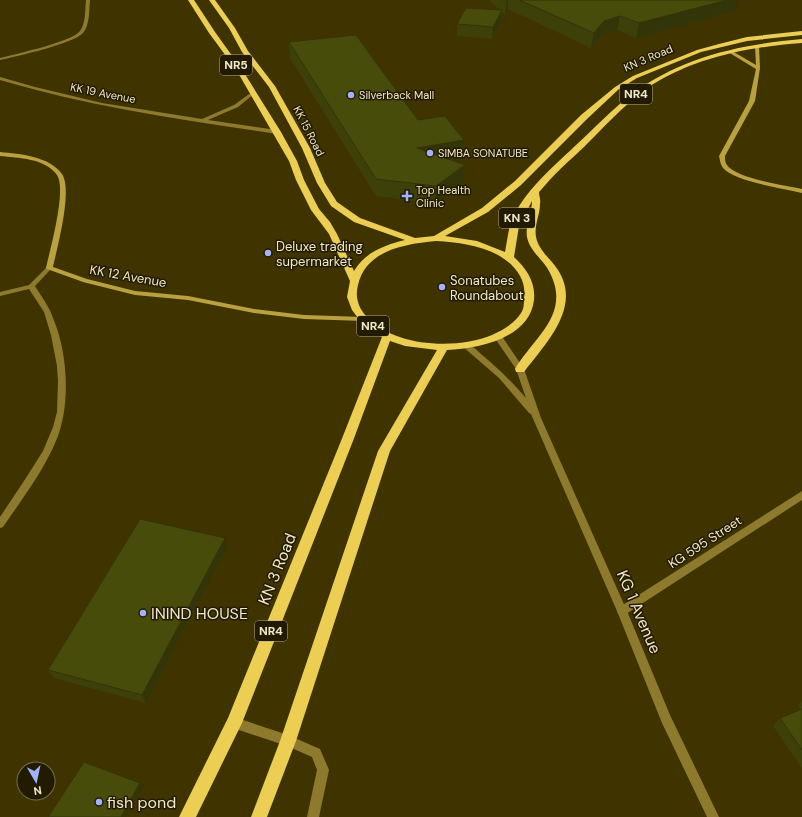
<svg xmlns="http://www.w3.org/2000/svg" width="802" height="817" font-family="'DM Sans',sans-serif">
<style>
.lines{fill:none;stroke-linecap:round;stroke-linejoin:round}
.minor{fill:#8d7a2c;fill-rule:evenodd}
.tertiary{fill:#8d7a2c;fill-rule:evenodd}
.secondary{fill:#baa13f;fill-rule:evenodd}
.trunk{fill:#ecce53;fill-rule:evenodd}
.wall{fill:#3d4109}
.shaded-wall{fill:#323508}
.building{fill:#474c0b;stroke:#323508}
.poi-dot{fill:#a3b2fd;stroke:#221b02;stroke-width:1.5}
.labels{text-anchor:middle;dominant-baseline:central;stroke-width:3;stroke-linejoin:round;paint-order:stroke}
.far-street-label{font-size:11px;fill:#f0e7c8;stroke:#221b02}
.far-poi-label{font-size:11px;fill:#f0e7c8;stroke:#221b02;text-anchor:start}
.shield{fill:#221b02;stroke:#b2aa8d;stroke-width:1}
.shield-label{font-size:12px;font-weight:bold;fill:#f0e7c8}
.poi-label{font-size:13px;fill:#f0e7c8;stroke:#221b02;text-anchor:start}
.street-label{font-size:13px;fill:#f0e7c8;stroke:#221b02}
.near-street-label{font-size:16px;fill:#f0e7c8;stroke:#221b02}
.near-poi-label{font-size:16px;fill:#f0e7c8;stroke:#221b02;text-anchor:start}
</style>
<rect width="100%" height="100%" fill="#3f3300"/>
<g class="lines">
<!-- minor -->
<g class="minor">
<path d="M 86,0 L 90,0 C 89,10 90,25 83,33 C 73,44 17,56 0,60 L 0,58 C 15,54 72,42 80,31 C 86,23 85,9 86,0 Z"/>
<path d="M 49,266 L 51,267 L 51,269 L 35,286 C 41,296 49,306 53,318 C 68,353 71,406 56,441 C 43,472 22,499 3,527 L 0,528 L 0,517 L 24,481 L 43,451 L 53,427 L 57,412 L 58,381 L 57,366 L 51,335 L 44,312 L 29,289 L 0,296 L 0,292 L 29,285 L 47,267 Z"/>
<path d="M 802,491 L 802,500 L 626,614 L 622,615 L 618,614 L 617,611 L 618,608 Z"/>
<path d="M 234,717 L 288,735 L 320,749 L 329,770 L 319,817 L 307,817 L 317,770 L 312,757 L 287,746 L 230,727 L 228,723 L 230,719 Z"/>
</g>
<!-- tertiary -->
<g class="tertiary">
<path d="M 0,77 L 35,87 L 102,103 L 202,119 L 234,105 L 252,92 L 254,92 L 254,94 L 238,107 L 208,120 L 277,130 L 280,132 L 277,134 C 184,120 91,107 0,80 Z"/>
<path d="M 495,335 L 501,335 L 524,369 L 541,418 L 627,611 L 670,715 L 719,817 L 707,817 L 662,723 L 617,611 L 531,414 L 529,413 L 499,378 L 462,346 L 466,344 C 472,345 477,350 481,354 C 498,368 512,382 526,398 L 516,369 L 494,337 Z"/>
</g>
<!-- secondary -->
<g class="secondary">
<path d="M 757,45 L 759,46 L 760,68 L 755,101 L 725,156 C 725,159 725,163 727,165 C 735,178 787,186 802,189 L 802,193 C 783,188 735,182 723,168 C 720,164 720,160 719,156 L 749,101 L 756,69 L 728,52 L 732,51 L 756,65 L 755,46 Z"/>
<path d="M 0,152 C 20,154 49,156 62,174 C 73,190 57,248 53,267 L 87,279 L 135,291 L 188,296 L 254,309 L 304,315 L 363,317 L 367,319 L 363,321 L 304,319 L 254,313 L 188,300 L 135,295 L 83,282 L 47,269 L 46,268 C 50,249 67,190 57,175 C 45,158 18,158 0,156 Z"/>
</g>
<!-- trunk -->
<path class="trunk" d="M 188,0 L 194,0 L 215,32 L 243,71 L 281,132 L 297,161 L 304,180 L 319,209 L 330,222 L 337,234 L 354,271 C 365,252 385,245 405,240 L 354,222 L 331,206 L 317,183 L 302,148 L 269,87 L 242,52 L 229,28 L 209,0 L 215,0 L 235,28 L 248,51 L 275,86 L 310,148 L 325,183 L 337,202 L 360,218 L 415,238 L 434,236 L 482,208 L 515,181 L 581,115 L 615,87 L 633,76 L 697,50 L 719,44 L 747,37 L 802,31 L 802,35 L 747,41 L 722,47 L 701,52 L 637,78 L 619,89 L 587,119 L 521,185 L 488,212 L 445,236 L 477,241 L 505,252 C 507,242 508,232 511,222 C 523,192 552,168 575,146 C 594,129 611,110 631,95 C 680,57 742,44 802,39 L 802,43 C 748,47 691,58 646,89 C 623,106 604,127 584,147 C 569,161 554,174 541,190 L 539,192 C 539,196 541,200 540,204 C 540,215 534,225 536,237 C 539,251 551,259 558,270 C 582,307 546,343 524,372 L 516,372 L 515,369 C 534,337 571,315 550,273 C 544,260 530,252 527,237 C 525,225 532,213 532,201 L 519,226 L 514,257 C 526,268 536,282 534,300 C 530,338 478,349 447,350 L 390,451 L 296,741 L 267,817 L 251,817 L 280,741 L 378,451 L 437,350 L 405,346 L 390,341 L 353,441 L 242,723 L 196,817 L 179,817 L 228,718 L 341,441 L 382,337 L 361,322 L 352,310 L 347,297 L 350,281 L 329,234 L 311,210 L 296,180 L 289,161 L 237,71 L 209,33 ZM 436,241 C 457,242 479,245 498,255 C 514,264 527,279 524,298 C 524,303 524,309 521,313 C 515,323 503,330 492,335 C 456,350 393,347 366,316 C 358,307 355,297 358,285 C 366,250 405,244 436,241 Z"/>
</g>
<!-- wall -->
<g class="wall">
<path d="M 489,0 L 738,0 L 735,11 L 636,38 L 617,30 L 601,35 L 591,48 L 508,9 L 505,15 L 502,12 L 501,21 L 492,39 L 457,36 L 457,24 L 500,10 Z"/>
<path d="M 289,42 L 418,120 L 463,157 L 450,159 L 465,165 L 464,182 L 435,204 L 376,196 L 290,58 Z"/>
<path d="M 227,547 L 146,703 L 54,678 L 48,670 Z"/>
<path d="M 802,701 L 802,768 L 773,726 L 780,718 L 801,710 L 798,706 Z"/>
</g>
<!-- shaded-wall -->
<g class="shaded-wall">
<path d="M 506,0 L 508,0 L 508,9 L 505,15 Z"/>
<path d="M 727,0 L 738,0 L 735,11 L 636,38 L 639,23 Z"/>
<path d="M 502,10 L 501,21 L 492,39 L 493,27 Z"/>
<path d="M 620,16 L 617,30 L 601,35 L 591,48 L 594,33 L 604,21 Z"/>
<path d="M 464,140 L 463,157 L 417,165 L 417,148 Z"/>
<path d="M 465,165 L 464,182 L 435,204 L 436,186 Z"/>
<path d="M 225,538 L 227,547 L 146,703 L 142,695 Z"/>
<path d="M 140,783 L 143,786 L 126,817 L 121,817 Z"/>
</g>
<!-- building -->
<g class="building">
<path d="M 519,0 L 727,0 L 639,23 L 620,16 L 604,21 L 594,33 Z"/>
<path d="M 466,8 L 502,10 L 493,27 L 457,24 Z"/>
<path d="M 356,35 L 418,120 L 445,116 L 464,140 L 417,148 L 465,165 L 436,186 L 376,179 L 289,42 Z"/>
<path d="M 140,519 L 225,538 L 142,695 L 48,670 Z"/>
<path d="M 802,709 L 802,750 L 780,718 Z"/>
<path d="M 84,762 L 140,783 L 121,817 L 48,817 Z"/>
</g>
<!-- markers -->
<g class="poi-dot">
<circle cx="351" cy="95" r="4"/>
<circle cx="430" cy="153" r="4"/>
<path d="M405 190h4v4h4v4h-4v4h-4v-4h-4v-4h4z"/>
<circle cx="268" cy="253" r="4"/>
<circle cx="442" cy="287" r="4"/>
<circle cx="143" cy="613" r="4"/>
<circle cx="99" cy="802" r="4"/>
</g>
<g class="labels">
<!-- far-street labels -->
<g class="far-street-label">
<text transform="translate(648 58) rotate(-23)">KN 3 Road</text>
<text transform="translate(103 93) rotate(11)">KK 19 Avenue</text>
<text transform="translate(309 131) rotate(63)">KK 15 Road</text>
</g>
<!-- far-poi labels -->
<g class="far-poi-label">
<text x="359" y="95">Silverback Mall</text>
<text x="438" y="153">SIMBA SONATUBE</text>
<text x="416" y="190">Top Health<tspan x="416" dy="13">Clinic</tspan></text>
</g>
<!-- shield labels -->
<g class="shield">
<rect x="220" y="55" width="32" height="20" rx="3"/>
<rect x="620" y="84" width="32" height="20" rx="3"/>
<rect x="499" y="208" width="36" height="20" rx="3"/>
<rect x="357" y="316" width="32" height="20" rx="3"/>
<rect x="255" y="621" width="32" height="20" rx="3"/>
</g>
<g class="shield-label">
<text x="236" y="65">NR5</text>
<text x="636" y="94">NR4</text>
<text x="517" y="218">KN 3</text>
<text x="373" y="326">NR4</text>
<text x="271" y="631">NR4</text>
</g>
<!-- poi labels -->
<g class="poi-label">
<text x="276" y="246">Deluxe trading<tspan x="276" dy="15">supermarket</tspan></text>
<text x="450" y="280">Sonatubes<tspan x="450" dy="15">Roundabout</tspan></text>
</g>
<!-- street labels -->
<g class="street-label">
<text transform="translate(128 276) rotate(10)">KK 12 Avenue</text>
<text transform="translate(705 542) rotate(-33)">KG 595 Street</text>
</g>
<!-- near-street labels -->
<g class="near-street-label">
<text transform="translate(277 569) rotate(-68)">KN 3 Road</text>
<text transform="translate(639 612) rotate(67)">KG 1 Avenue</text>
</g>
<!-- near-poi labels -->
<g class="near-poi-label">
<text x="151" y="613">ININD HOUSE</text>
<text x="107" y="802">fish pond</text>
</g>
</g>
<!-- north arrow -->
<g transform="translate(36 781) rotate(171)"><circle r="19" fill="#221b02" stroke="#746d51"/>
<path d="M0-3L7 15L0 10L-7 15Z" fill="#a3b2fd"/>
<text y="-6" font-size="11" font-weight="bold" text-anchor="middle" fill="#f0e7c8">N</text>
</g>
</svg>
